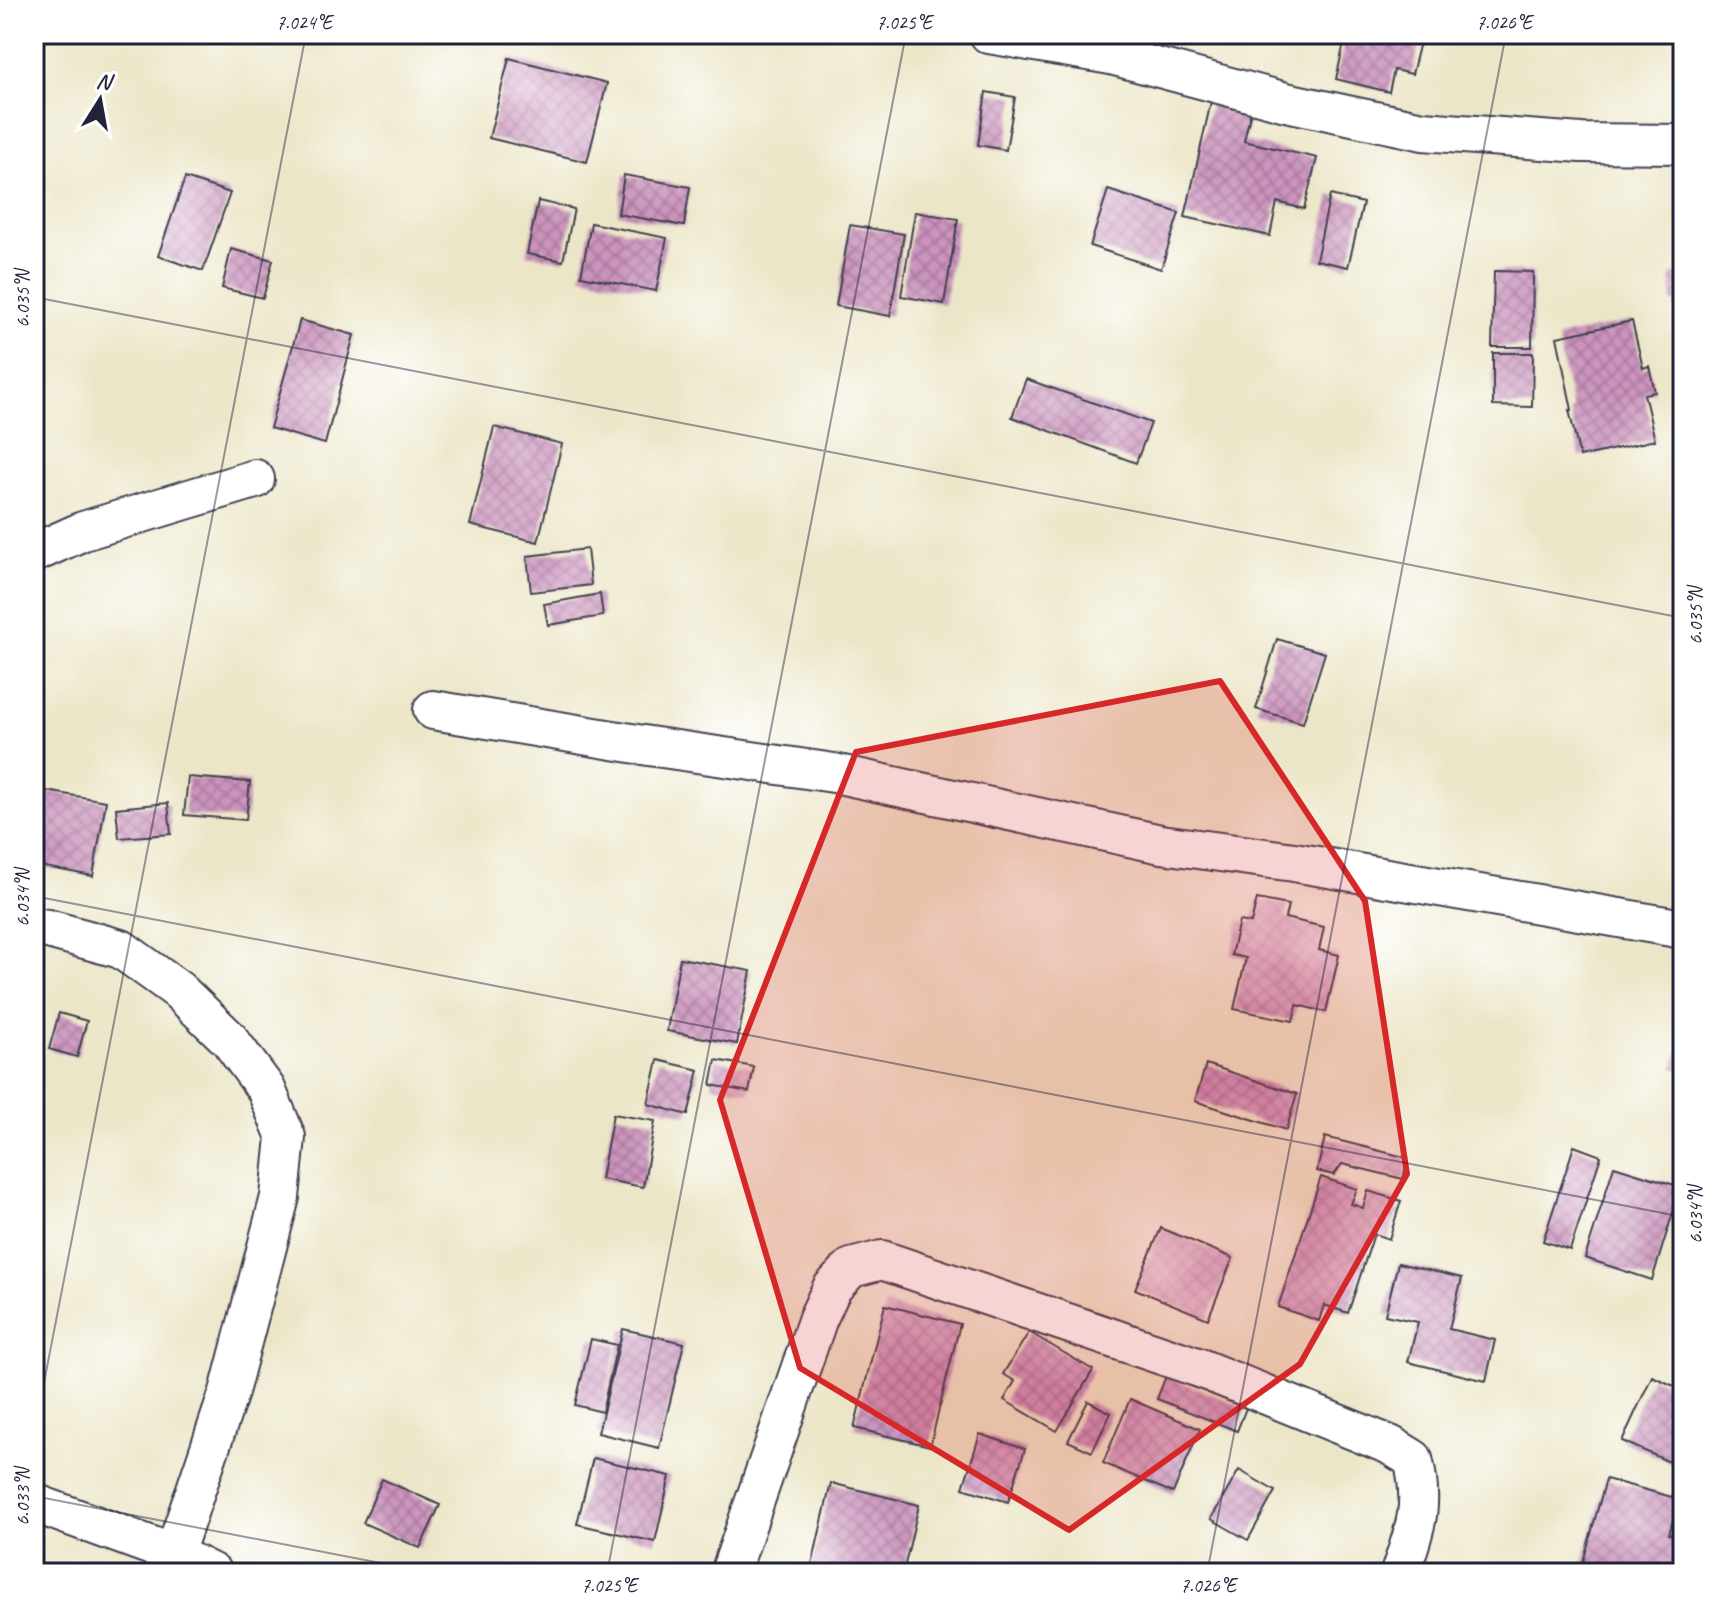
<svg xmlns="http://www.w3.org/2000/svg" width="1717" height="1607" font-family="Caveat,sans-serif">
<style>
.building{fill:url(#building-cross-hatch)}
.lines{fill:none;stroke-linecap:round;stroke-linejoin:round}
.minor-casing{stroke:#403f50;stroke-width:42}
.minor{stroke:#fff;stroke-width:38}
.marked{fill:#d62828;fill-opacity:0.2;stroke:#d62828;stroke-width:6;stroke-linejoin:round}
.ticks{fill:none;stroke:#22223b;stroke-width:2;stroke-opacity:0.45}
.neatline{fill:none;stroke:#22223b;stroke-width:3}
.ticks-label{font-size:20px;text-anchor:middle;fill:#22223b}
</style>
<defs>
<pattern id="building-cross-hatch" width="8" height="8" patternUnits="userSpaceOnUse" patternTransform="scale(2)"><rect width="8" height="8" fill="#cc94bd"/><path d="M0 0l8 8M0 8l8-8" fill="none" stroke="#a5789b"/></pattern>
</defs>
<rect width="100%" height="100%" fill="#fff"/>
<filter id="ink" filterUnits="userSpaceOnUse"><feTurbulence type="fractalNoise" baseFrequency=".0125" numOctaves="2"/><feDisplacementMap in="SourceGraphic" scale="16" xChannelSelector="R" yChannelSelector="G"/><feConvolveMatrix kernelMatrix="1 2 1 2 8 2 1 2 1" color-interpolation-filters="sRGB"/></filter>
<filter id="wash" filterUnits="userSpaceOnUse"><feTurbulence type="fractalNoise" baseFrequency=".006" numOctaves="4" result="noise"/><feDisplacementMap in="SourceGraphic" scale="32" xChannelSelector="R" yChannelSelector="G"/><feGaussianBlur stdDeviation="1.8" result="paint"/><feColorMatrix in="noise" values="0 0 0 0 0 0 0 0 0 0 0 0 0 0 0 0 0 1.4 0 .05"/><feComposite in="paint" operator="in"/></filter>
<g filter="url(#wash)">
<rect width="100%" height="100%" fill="#ece6c8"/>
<g id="blocks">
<!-- building -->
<g class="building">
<path d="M 1346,34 L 1422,34 L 1412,74 L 1394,70 L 1389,92 L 1336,79 Z"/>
<path d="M 509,58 L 607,83 L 587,162 L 489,138 Z"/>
<path d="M 986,92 L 1015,97 L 1006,150 L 978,145 Z"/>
<path d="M 1212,97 L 1252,106 L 1244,141 L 1317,158 L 1304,209 L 1277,202 L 1270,236 L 1185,217 Z"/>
<path d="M 624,175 L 690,187 L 684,226 L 618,214 Z"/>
<path d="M 185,178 L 230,193 L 203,271 L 158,256 Z"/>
<path d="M 1108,190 L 1179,213 L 1161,269 L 1090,246 Z"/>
<path d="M 1330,195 L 1363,203 L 1348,267 L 1316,260 Z"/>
<path d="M 538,201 L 574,209 L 563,261 L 527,254 Z"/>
<path d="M 915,212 L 958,219 L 944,304 L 901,296 Z"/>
<path d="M 591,223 L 667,238 L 656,291 L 581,276 Z"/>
<path d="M 850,225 L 904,234 L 890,316 L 836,306 Z"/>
<path d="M 231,249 L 273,260 L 263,298 L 222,288 Z"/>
<path d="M 1494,271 L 1533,272 L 1532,347 L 1492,347 Z"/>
<path d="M 1671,274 L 1683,274 L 1683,302 L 1672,303 Z"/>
<path d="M 300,320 L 354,335 L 325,444 L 270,428 Z"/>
<path d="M 1632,321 L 1643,368 L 1649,366 L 1655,392 L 1644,394 L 1655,440 L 1580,457 L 1569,410 L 1572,410 L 1557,337 Z"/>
<path d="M 1493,353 L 1533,353 L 1532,407 L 1493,406 Z"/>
<path d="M 1026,379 L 1151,423 L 1136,463 L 1012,417 Z"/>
<path d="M 494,427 L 562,444 L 538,542 L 470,525 Z"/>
<path d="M 587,549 L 591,585 L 531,592 L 527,556 Z"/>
<path d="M 600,594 L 603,616 L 548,625 L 544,604 Z"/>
<path d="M 1277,639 L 1325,653 L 1303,723 L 1256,709 Z"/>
<path d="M 188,777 L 250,782 L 246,820 L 184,815 Z"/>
<path d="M 34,789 L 106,801 L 93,876 L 34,865 Z"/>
<path d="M 168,803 L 171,834 L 119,838 L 116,808 Z"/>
<path d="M 1257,899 L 1288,905 L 1285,918 L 1324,927 L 1319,950 L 1339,955 L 1326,1012 L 1297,1005 L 1293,1021 L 1234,1009 L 1246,958 L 1231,955 L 1239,921 L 1251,923 Z"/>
<path d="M 680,958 L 751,971 L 737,1044 L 667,1031 Z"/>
<path d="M 34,972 L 41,973 L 36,1010 L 34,1010 Z"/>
<path d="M 59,1013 L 87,1021 L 77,1057 L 49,1049 Z"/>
<path d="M 1682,1038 L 1683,1038 L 1683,1071 L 1673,1068 Z"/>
<path d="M 658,1060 L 699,1070 L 688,1115 L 648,1104 Z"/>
<path d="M 716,1060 L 754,1067 L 749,1092 L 711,1085 Z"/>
<path d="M 1206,1064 L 1297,1094 L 1286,1130 L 1195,1101 Z"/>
<path d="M 613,1114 L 655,1121 L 643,1187 L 601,1179 Z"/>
<path d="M 1325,1137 L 1408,1158 L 1403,1179 L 1342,1164 L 1334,1175 L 1317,1171 Z"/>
<path d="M 1574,1146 L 1601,1156 L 1570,1250 L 1543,1241 Z"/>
<path d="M 1614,1166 L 1681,1187 L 1652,1280 L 1585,1258 Z"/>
<path d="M 1321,1177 L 1357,1189 L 1351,1204 L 1363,1208 L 1368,1191 L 1401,1201 L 1389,1239 L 1374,1234 L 1348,1313 L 1324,1305 L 1319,1321 L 1278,1307 Z"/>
<path d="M 1161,1228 L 1233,1258 L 1208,1319 L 1135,1289 Z"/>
<path d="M 1398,1263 L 1462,1278 L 1449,1329 L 1495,1340 L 1486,1381 L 1408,1362 L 1418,1322 L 1385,1315 Z"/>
<path d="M 885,1305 L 960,1324 L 930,1446 L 854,1428 Z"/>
<path d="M 623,1329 L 684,1343 L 659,1448 L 598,1433 Z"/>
<path d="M 1029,1332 L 1093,1370 L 1057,1431 L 1004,1400 L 1015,1381 L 1003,1374 Z"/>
<path d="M 591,1339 L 617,1345 L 602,1412 L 575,1405 Z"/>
<path d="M 1166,1376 L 1246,1408 L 1237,1431 L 1157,1399 Z"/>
<path d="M 1652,1376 L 1683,1390 L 1683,1468 L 1622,1441 Z"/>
<path d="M 1130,1399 L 1200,1429 L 1173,1493 L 1103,1463 Z"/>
<path d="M 1088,1401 L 1111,1413 L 1092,1452 L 1068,1441 Z"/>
<path d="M 980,1434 L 1025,1449 L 1008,1502 L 963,1488 Z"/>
<path d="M 593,1458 L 670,1476 L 655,1542 L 577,1524 Z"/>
<path d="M 1239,1470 L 1275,1491 L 1248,1540 L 1211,1519 Z"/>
<path d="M 382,1479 L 440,1505 L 420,1548 L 363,1523 Z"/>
<path d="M 1606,1479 L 1679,1499 L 1669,1534 L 1683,1538 L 1683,1571 L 1667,1566 L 1665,1573 L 1580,1573 Z"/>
<path d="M 831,1483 L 919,1505 L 903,1573 L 829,1573 L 811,1569 Z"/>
</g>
</g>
</g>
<g filter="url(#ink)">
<use href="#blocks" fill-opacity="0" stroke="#403f50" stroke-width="2"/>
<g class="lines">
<defs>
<g id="minor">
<path d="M 989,34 L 1111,55 L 1286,102 L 1423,131 L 1581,143 L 1683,144"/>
<path d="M 34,553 L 83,531 L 255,479"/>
<path d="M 433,710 L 649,746 L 834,773 L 1161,844 L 1294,862 L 1683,929"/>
<path d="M 34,927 L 48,929 L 121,949 L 178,990 L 229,1039 L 266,1089 L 286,1137 L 280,1197 L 229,1392 L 174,1554"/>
<path d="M 34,1503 L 174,1554 L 212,1573"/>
<path d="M 730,1573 L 818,1318 L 832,1288 L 851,1268 L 882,1260 L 1200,1368 L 1390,1445 L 1413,1459 C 1425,1506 1415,1529 1400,1573"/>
</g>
</defs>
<!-- minor casing -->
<use href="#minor" class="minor-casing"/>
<!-- minor -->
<use href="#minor" class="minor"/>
</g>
</g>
<!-- marked area -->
<path class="marked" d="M 1220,681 L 1365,901 L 1407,1174 L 1300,1364 L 1069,1530 L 800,1368 L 720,1100 L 856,752 Z"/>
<!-- ticks -->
<path class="ticks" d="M 34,297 L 1683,618M 34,896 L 1683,1217M 34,1434 L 306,34M 34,1496 L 432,1573M 607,1573 L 906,34M 1207,1573 L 1506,34"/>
<!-- margin -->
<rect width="1717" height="1607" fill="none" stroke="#fff" stroke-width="88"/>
<!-- north arrow -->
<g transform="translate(100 100) rotate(11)" stroke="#ffffff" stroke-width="6" paint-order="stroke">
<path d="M0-6L14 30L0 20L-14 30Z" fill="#22223b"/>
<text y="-12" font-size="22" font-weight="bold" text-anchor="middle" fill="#22223b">N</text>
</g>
<rect x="44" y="44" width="1629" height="1519" class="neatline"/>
<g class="ticks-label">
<text x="304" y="29">7.024°E</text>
<text x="904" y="29">7.025°E</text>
<text x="1504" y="29">7.026°E</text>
<text transform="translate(22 299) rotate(-90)" y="7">6.035°N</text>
<text transform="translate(1695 616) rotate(-90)" y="7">6.035°N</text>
<text transform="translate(22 898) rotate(-90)" y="7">6.034°N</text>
<text transform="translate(1695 1215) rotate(-90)" y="7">6.034°N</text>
<text transform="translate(22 1497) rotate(-90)" y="7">6.033°N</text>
<text x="609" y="1592">7.025°E</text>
<text x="1208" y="1592">7.026°E</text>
</g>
</svg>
